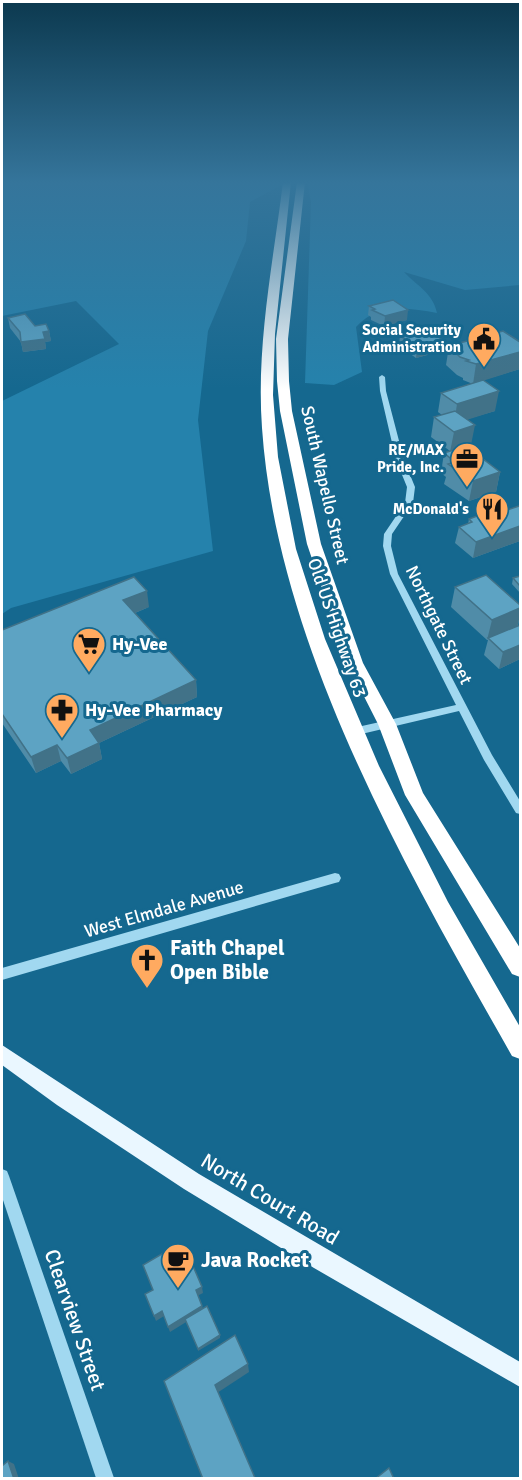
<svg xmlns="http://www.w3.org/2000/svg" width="522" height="1480" font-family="Signika,sans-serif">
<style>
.green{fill:#2582ac}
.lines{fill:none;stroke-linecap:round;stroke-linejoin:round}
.minor{fill:#a1d8f0;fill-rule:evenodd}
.major{fill:#eaf7ff;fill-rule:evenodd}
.highway{fill:#fff;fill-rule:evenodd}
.wall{fill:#508ca8}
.shaded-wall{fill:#417288}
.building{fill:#5da3c3;stroke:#417288;stroke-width:1.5}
.labels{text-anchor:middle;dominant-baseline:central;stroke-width:6;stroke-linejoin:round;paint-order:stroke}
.far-poi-label{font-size:15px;font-weight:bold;fill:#fff;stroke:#15688f;text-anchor:end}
.street-label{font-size:18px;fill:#fff;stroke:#15688f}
.poi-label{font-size:18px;font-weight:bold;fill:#fff;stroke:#15688f;text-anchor:start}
.near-poi-label{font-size:21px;font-weight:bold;fill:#fff;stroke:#15688f;text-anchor:start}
.near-street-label{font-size:21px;fill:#fff;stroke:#15688f}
</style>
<rect width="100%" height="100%" fill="#15688f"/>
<!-- green -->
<g class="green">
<path d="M 287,182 L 250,202 L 246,241 L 208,331 L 198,420 L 213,551 L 11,608 L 2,614 L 2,401 L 119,344 L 76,301 L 2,316 L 2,183 Z"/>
<path d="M 307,182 L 520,182 L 520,285 L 465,290 L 404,272 C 417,286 433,293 437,313 C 408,308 379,302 356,327 L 362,372 L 334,385 L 305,383 L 311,202 Z"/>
</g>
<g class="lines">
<!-- minor -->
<g class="minor">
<path d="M 382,375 L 385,377 L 386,391 L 404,460 L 415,487 L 413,503 L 392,534 L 391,546 L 398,574 L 492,755 L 520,801 L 520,814 L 516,813 L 484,760 L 459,711 L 353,736 L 348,732 L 353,728 L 456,705 L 390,574 L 383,546 L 384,534 L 405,503 L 407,487 L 396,460 L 380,391 L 379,377 Z"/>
<path d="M 335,873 L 339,874 L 341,878 L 339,882 L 335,883 L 2,980 L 2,968 Z"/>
<path d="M 2,1169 L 7,1171 L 9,1176 L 114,1478 L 96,1478 L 2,1197 Z"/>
</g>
<!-- major -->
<path class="major" d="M 2,1045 L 199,1174 L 520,1362 L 520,1387 L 314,1268 L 184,1189 L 57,1105 L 2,1065 Z"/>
<!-- highway -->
<g class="highway">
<path d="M 283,182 L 291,182 L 275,334 L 273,395 L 278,457 L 296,549 L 325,639 L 379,766 L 448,902 L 520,1027 L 520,1059 L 512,1056 C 406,869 277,646 262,428 C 256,346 273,263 283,182 Z"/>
<path d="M 297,182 L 305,182 L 288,339 L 289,381 L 292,411 L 321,544 L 363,663 L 396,724 L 423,793 L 520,948 L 520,977 L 512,974 L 405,795 L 378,724 L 347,663 L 307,544 L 280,411 L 277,381 L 276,339 Z"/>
</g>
</g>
<!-- wall -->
<g class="wall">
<path d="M 369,306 L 407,320 L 384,326 L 371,320 L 371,317 L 368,315 Z"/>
<path d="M 8,318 L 49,331 L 51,341 L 45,342 L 46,349 L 23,352 L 21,342 L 10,328 Z"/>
<path d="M 400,336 L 443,340 L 442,351 L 416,358 L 409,353 L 405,354 L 402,351 L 402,348 L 399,346 Z"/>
<path d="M 520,342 L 520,369 L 483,380 L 495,411 L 467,419 L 471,445 L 467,446 L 500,472 L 496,492 L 469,501 L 444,484 L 446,477 L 441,473 L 444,453 L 450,451 L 431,437 L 434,417 L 442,415 L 438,412 L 441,393 L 473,384 L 463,380 L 463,378 L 457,375 L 446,365 L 449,346 Z"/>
<path d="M 520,506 L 520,541 L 473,558 L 455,543 L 459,527 L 468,524 L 469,519 L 489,516 Z"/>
<path d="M 520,576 L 520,593 L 512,584 L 513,578 Z"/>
<path d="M 455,587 L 520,615 L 518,626 L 520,625 L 520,659 L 499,669 L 484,655 L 488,640 L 487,640 L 451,607 Z"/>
<path d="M 149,607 L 135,613 L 196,680 L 197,697 L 99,743 L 102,759 L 71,774 L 61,761 L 36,773 L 2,723 L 2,630 Z"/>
</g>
<!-- shaded-wall -->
<g class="shaded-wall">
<path d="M 408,310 L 407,320 L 384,326 L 385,316 Z"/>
<path d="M 49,331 L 51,341 L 45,342 L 43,332 Z"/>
<path d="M 45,339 L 46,349 L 23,352 L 21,342 Z"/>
<path d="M 443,340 L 442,351 L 416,358 L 417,347 Z"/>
<path d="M 410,343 L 409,353 L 405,354 L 406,344 Z"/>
<path d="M 520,352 L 520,369 L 473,384 L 476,364 Z"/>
<path d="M 499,391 L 495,411 L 454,424 L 457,404 Z"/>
<path d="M 475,425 L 471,445 L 450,452 L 454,432 Z"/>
<path d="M 500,472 L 496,492 L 469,501 L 473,481 Z"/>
<path d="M 520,526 L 520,541 L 473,558 L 476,542 Z"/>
<path d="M 147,591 L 149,607 L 125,617 L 123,600 Z"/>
<path d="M 520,608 L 520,615 L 517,628 L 488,638 L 487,640 L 492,620 Z"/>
<path d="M 520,645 L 520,659 L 499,669 L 503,652 Z"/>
<path d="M 196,680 L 197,697 L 99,743 L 102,759 L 71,774 L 67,758 L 90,730 Z"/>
<path d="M 57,745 L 61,761 L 36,773 L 31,757 Z"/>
<path d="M 202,1287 L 203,1293 L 197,1296 L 196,1290 Z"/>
<path d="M 202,1306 L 204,1311 L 170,1332 L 168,1327 Z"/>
<path d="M 162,1311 L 164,1316 L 156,1321 L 154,1316 Z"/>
<path d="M 220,1335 L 220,1338 L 198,1351 L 198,1349 Z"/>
<path d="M 248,1364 L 249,1372 L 217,1393 L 215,1385 Z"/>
<path d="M 8,1461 L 14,1464 L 19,1479 L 14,1479 Z"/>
</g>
<!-- building -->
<g class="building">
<path d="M 393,300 L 408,310 L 385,316 L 372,310 L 375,309 L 369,306 Z"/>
<path d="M 25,314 L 35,326 L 46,324 L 49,331 L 43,332 L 45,339 L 21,342 L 20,332 L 8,318 Z"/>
<path d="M 426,329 L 443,340 L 417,347 L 410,343 L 406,344 L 403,341 L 407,340 L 400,336 Z"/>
<path d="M 503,331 L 520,342 L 520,352 L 476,364 L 466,361 L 469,360 L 460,357 L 449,346 Z"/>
<path d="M 483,380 L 499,391 L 457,404 L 441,393 Z"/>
<path d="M 455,411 L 475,425 L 454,432 L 434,417 Z"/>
<path d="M 466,446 L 500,472 L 473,481 L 448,464 L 455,462 L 444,453 Z"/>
<path d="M 519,506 L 520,506 L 520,526 L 476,542 L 459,527 L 472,522 L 469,519 L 485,513 L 489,516 Z"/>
<path d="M 486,575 L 520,605 L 520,608 L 492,620 L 455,587 Z"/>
<path d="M 520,576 L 520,586 L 513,578 Z"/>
<path d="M 134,577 L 147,591 L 123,600 L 196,680 L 90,730 L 99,743 L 67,758 L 57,745 L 31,757 L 2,714 L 2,630 Z"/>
<path d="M 520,625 L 520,645 L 503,652 L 488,638 Z"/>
<path d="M 177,1245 L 187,1270 L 193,1266 L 202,1287 L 196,1290 L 202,1306 L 168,1327 L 162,1311 L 154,1316 L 145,1294 L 153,1290 L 143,1265 Z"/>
<path d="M 207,1306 L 220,1335 L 198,1349 L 185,1319 Z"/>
<path d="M 235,1335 L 248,1364 L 215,1385 L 255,1478 L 203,1479 L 164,1381 Z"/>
<path d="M 8,1461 L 14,1479 L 2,1479 L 2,1466 Z"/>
<path d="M 389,1468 L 394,1479 L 375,1479 Z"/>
</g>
<!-- sky -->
<linearGradient id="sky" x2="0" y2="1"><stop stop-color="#0c394f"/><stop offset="0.47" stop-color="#35759b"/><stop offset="1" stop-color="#35759b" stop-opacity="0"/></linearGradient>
<rect width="522" height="389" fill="url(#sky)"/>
<!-- icons -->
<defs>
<symbol id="civic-pin" viewBox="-11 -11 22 30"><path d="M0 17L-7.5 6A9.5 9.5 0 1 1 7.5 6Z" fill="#ffaa60" stroke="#15688f"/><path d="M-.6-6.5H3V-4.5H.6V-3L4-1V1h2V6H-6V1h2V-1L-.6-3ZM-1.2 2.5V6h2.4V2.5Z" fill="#111"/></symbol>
<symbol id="office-pin" viewBox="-11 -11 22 30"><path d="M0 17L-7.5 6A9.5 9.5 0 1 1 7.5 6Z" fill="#ffaa60" stroke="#15688f"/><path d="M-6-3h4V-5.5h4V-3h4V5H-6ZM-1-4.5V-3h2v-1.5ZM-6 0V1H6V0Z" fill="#111"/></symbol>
<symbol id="restaurant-pin" viewBox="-11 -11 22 30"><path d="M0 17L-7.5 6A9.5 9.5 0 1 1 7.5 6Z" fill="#ffaa60" stroke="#15688f"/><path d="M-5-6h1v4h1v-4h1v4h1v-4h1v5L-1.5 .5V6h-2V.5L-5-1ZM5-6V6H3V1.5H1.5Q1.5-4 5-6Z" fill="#111"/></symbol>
<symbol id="supermarket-pin" viewBox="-11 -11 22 30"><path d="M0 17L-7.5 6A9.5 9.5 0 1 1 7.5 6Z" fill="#ffaa60" stroke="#15688f"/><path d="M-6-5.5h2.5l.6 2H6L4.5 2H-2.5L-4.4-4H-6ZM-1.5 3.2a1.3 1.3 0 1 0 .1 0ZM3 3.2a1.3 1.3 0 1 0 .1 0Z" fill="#111"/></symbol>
<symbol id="pharmacy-pin" viewBox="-11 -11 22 30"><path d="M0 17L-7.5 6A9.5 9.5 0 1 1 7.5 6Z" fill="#ffaa60" stroke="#15688f"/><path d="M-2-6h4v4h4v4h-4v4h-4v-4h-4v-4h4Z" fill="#111"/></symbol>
<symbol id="church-pin" viewBox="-11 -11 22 30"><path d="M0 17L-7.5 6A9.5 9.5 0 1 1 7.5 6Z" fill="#ffaa60" stroke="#15688f"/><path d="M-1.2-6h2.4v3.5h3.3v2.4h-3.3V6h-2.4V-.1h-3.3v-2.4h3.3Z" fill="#111"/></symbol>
<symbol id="cafe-pin" viewBox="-11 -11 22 30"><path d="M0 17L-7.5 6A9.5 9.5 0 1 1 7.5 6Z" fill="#ffaa60" stroke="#15688f"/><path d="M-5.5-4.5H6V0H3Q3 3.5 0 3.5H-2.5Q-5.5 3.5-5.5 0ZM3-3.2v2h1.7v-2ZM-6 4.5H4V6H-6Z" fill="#111"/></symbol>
</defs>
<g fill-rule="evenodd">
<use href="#civic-pin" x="465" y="320" width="38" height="52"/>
<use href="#office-pin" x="448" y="440" width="38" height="52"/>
<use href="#restaurant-pin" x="473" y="490" width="38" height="52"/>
<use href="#supermarket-pin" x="70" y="625" width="38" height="52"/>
<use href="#pharmacy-pin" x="43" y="691" width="38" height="52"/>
<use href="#church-pin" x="128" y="941" width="38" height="52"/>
<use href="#cafe-pin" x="159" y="1241" width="38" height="52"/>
</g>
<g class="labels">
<!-- far-poi labels -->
<g class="far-poi-label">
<text x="461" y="330">Social Security<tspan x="461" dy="17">Administration</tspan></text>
<text x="444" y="450">RE/MAX<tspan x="444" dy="17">Pride, Inc.</tspan></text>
<text x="469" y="509">McDonald's</text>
</g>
<!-- street labels -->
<g class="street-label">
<text transform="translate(325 485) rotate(77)">South Wapello Street</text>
<text transform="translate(439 625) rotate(64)">Northgate Street</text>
<text transform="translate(337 628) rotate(71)">Old US Highway 63</text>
<text transform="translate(164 909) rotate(-16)">West Elmdale Avenue</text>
</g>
<!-- poi labels -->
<g class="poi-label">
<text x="112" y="644">Hy-Vee</text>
<text x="85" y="710">Hy-Vee Pharmacy</text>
</g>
<!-- near-poi labels -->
<g class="near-poi-label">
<text x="170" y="948">Faith Chapel<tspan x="170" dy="24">Open Bible</tspan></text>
<text x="201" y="1260">Java Rocket</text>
</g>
<!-- near-street labels -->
<g class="near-street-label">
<text transform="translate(270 1199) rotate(31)">North Court Road</text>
<text transform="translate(75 1320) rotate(71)">Clearview Street</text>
</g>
</g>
<!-- border -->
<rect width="522" height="1480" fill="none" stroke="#ffffff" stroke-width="6"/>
</svg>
